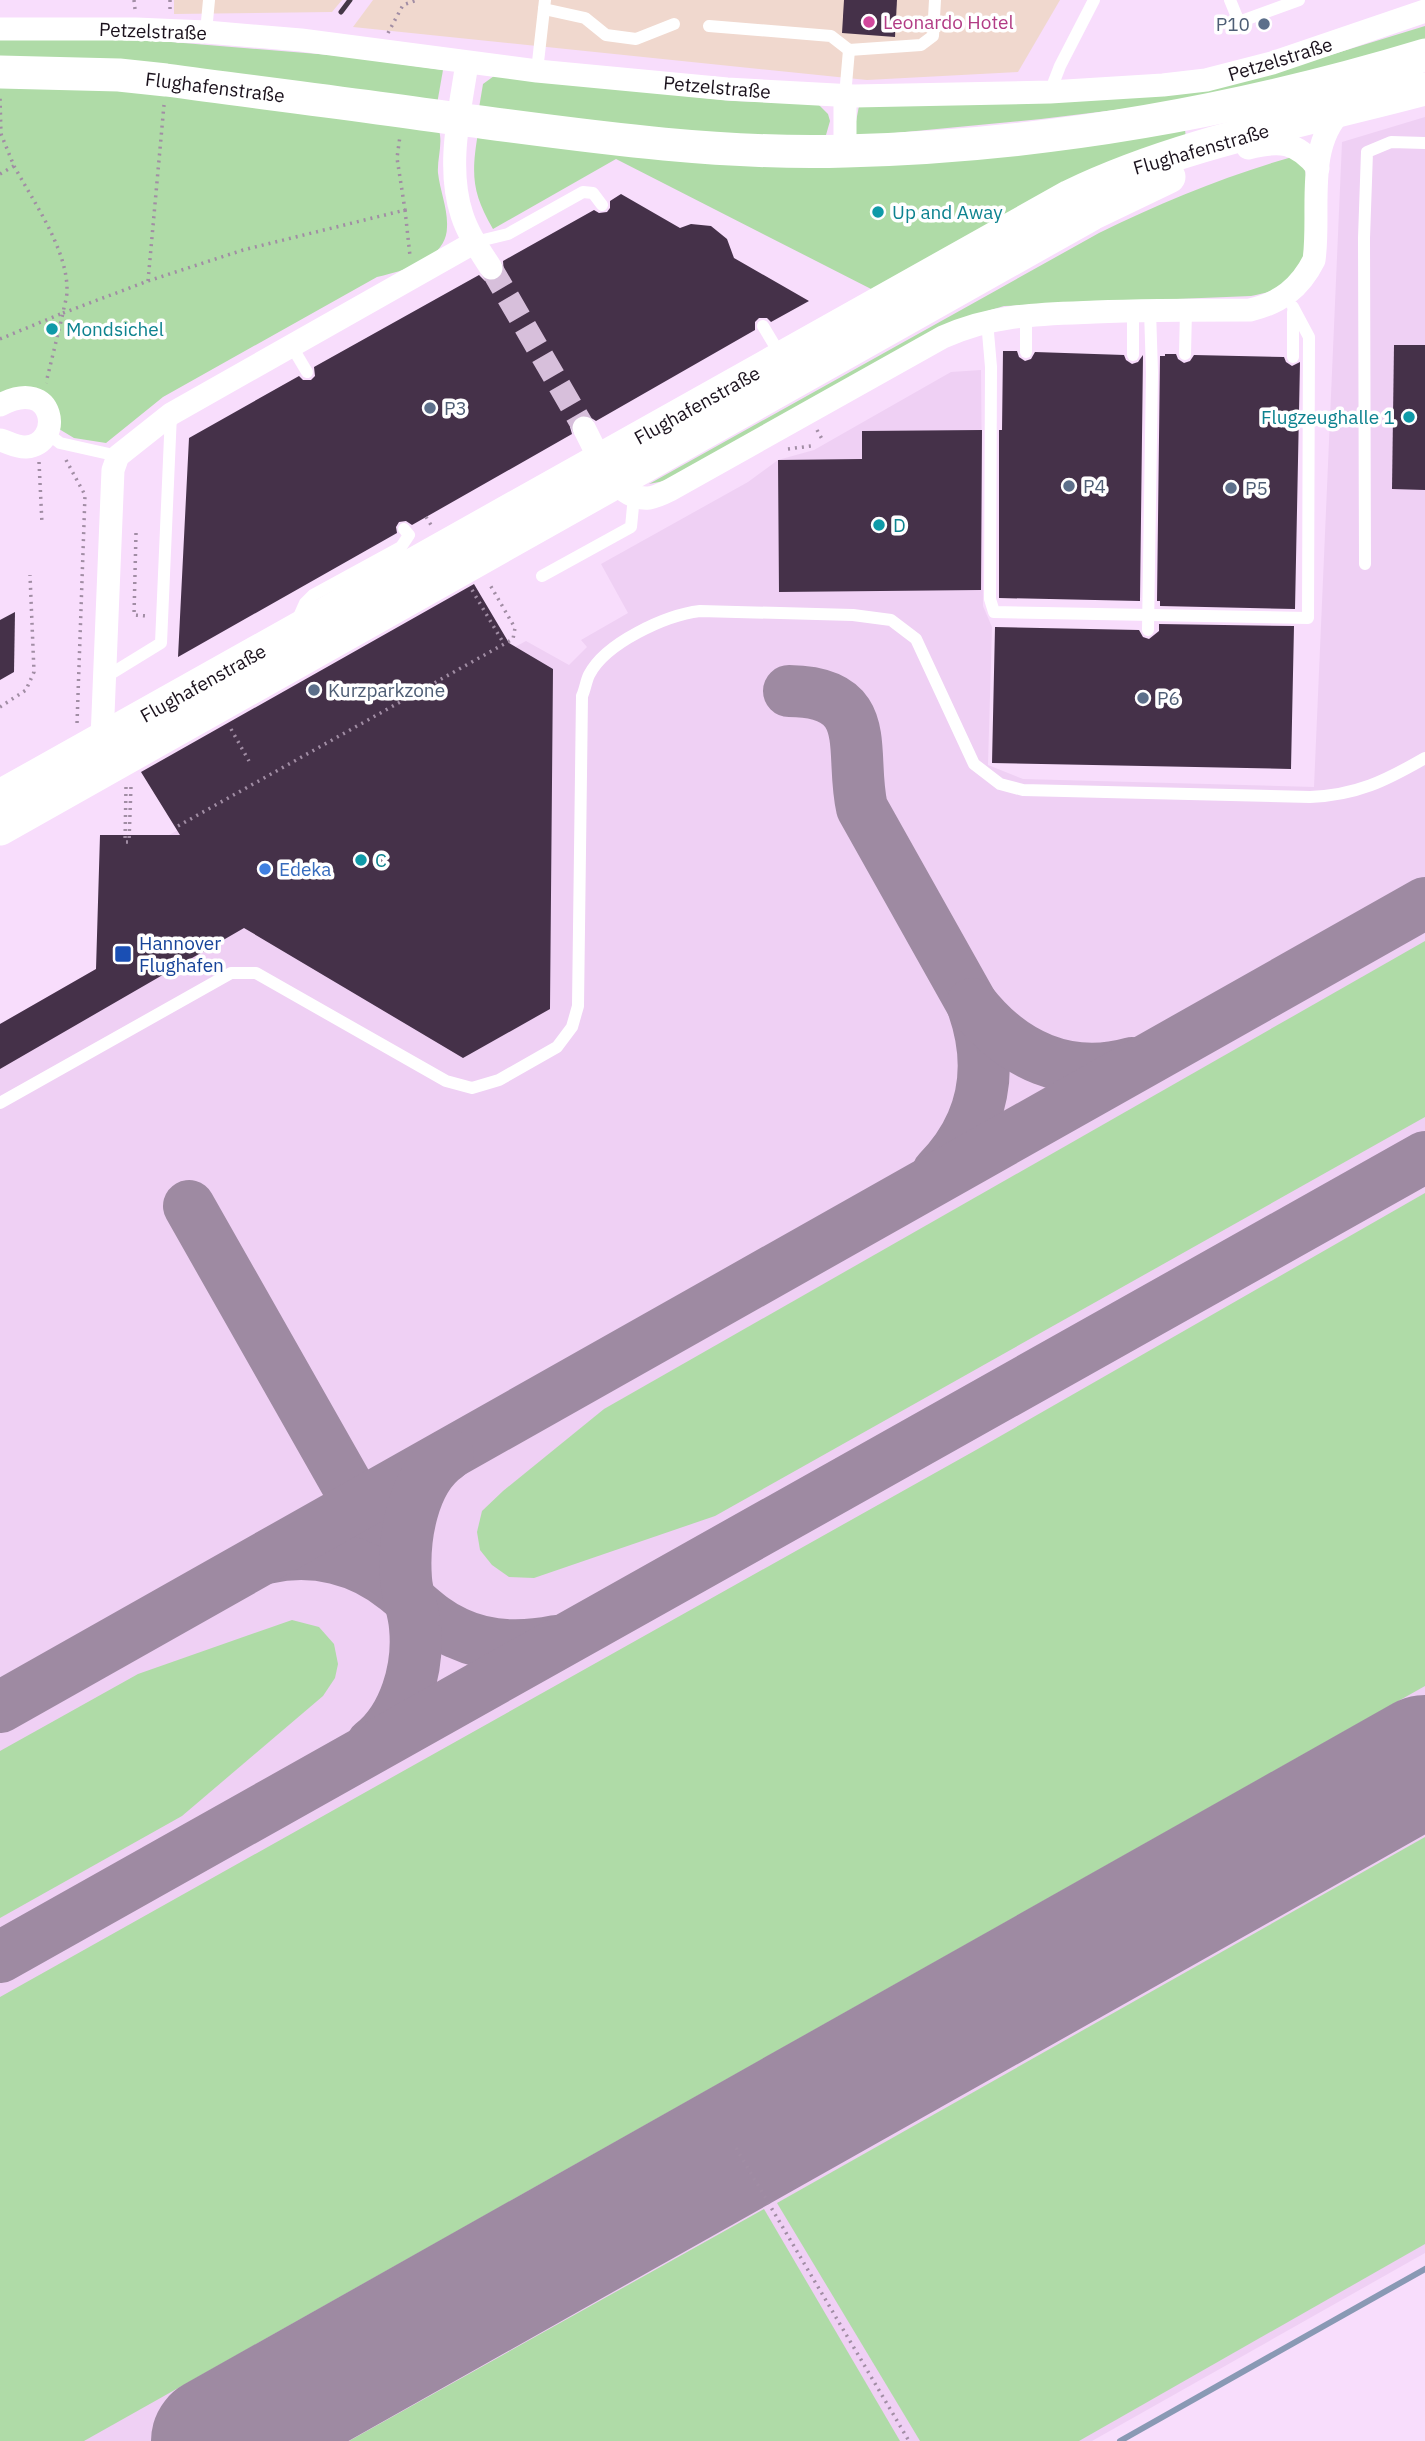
<svg xmlns="http://www.w3.org/2000/svg" width="1425" height="2441" font-family="'IBM Plex Sans',sans-serif">
<style>
.commercial{fill:#f0d8ce}
.built{fill:#efd0f4}
.green{fill:#afdba7}
.lines{fill:none;stroke-linecap:round;stroke-linejoin:round}
.stream{stroke:#8999b4;stroke-width:6}
.taxiway{stroke:#9e8aa2;stroke-width:52}
.runway{stroke:#9e8aa2;stroke-width:130}
.building{fill:#453149}
.street-tunnel{stroke:#d7bfdb;stroke-width:23;stroke-dasharray:23 11;stroke-linecap:butt}
.path{stroke:#a18da4;stroke-width:3.5;stroke-dasharray:2 5;stroke-linecap:butt}
.lane{stroke:#fff;stroke-width:12}
.street{stroke:#fff;stroke-width:23}
.secondary{stroke:#fff;stroke-width:33}
.rail{stroke:#453847;stroke-width:5}
.hotel-dot{fill:#d1479c;stroke:#fff;stroke-width:2.5}
.service-dot{fill:#5c6f8a;stroke:#fff;stroke-width:2.5}
.culture-dot{fill:#0f9aa8;stroke:#fff;stroke-width:2.5}
.shop-dot{fill:#3f7fe0;stroke:#fff;stroke-width:2.5}
.transit-dot{fill:#1a4fb4;stroke:#fff;stroke-width:2.5}
.labels{text-anchor:middle;dominant-baseline:central;stroke-width:7;stroke-linejoin:round;paint-order:stroke}
.hotel-label{font-size:19px;fill:#b23c85;stroke:#fff;text-anchor:start}
.service-label{font-size:19px;fill:#4e5e75;stroke:#fff;text-anchor:start}
.street-label{font-size:19px;fill:#1b121d;stroke:#fff}
.culture-label{font-size:19px;fill:#0d838f;stroke:#fff;text-anchor:start}
.shop-label{font-size:19px;fill:#366cbe;stroke:#fff;text-anchor:start}
.transit-label{font-size:19px;fill:#164399;stroke:#fff;text-anchor:start}
</style>
<rect width="100%" height="100%" fill="#f8ddfc"/>
<!-- commercial -->
<g class="commercial">
<path d="M 174,0 L 342,0 L 332,12 L 174,14 Z"/>
<path d="M 373,0 L 1060,0 L 1018,72 L 867,80 L 353,27 Z"/>
</g>
<!-- built -->
<path class="built" d="M 1425,117 L 1425,2253 L 1092,2441 L 0,2441 L 0,1024 L 96,969 L 169,835 L 526,641 L 569,665 L 587,647 L 581,640 L 628,613 L 601,564 L 748,482 L 778,460 L 814,450 L 951,372 L 981,370 L 983,606 L 992,627 L 988,765 L 1023,779 L 1314,787 L 1342,142 Z"/>
<!-- green -->
<g class="green">
<path d="M 1425,26 L 1425,43 L 1263,92 L 1041,119 L 853,137 L 859,106 L 1255,78 Z"/>
<path d="M 0,39 L 135,39 L 342,56 L 443,70 L 437,104 L 0,63 Z"/>
<path d="M 494,76 L 733,101 L 818,104 L 828,114 L 830,121 L 826,135 L 729,137 L 479,108 L 483,84 Z"/>
<path d="M 0,87 L 113,89 L 439,130 C 443,144 437,159 438,173 C 440,191 448,209 447,227 C 447,260 402,271 377,277 L 163,397 L 106,443 L 74,438 L 59,429 L 59,417 L 0,397 Z"/>
<path d="M 1185,129 L 1186,140 L 875,291 L 616,159 L 493,229 C 472,193 471,175 478,133 L 612,149 Z"/>
<path d="M 1292,157 L 1302,161 C 1313,190 1314,255 1291,279 C 1282,290 1264,293 1251,296 L 1004,306 L 951,322 L 664,481 L 649,484 L 1099,233 C 1162,202 1225,176 1292,157 Z"/>
<path d="M 1425,941 L 1425,1117 L 715,1516 L 534,1578 L 509,1577 L 492,1565 L 480,1550 L 477,1532 L 482,1511 L 503,1491 L 604,1409 Z"/>
<path d="M 1425,1193 L 1425,1686 L 84,2441 L 0,2441 L 0,1997 L 976,1450 Z"/>
<path d="M 292,1620 L 319,1627 L 334,1644 L 338,1664 L 335,1678 L 323,1696 L 182,1816 L 0,1918 L 0,1751 L 138,1674 Z"/>
<path d="M 1425,1837 L 1425,2244 L 1079,2441 L 920,2441 L 777,2203 Z"/>
<path d="M 764,2209 L 900,2441 L 349,2441 Z"/>
</g>
<g class="lines">
<!-- stream -->
<path class="stream" d="M 1120,2441 L 1425,2269"/>
<!-- taxiway -->
<g class="taxiway">
<path d="M 789,691 C 877,692 849,751 862,808 L 972,1004 C 995,1067 985,1124 938,1172"/>
<path d="M 972,1004 C 1012,1055 1068,1081 1132,1063"/>
<path d="M 189,1206 L 358,1504 L 409,1599"/>
<path d="M 267,1558 C 313,1547 361,1559 397,1589 C 417,1605 433,1623 457,1633 C 489,1648 522,1648 556,1641"/>
<path d="M 0,1707 L 1425,903"/>
<path d="M 372,1744 C 405,1718 419,1668 415,1627 C 414,1611 407,1595 406,1579 C 403,1539 412,1479 448,1455"/>
<path d="M 0,1957 L 1425,1157"/>
</g>
<!-- runway -->
<path class="runway" d="M 216,2441 L 1425,1760"/>
</g>
<!-- building -->
<g class="building">
<path d="M 844,0 L 897,0 L 895,37 L 842,33 Z"/>
<path d="M 621,194 L 680,228 L 691,224 L 711,226 L 727,239 L 734,258 L 809,301 L 771,322 L 767,318 L 759,318 L 755,322 L 755,330 L 596,421 L 585,414 L 577,416 L 570,427 L 572,434 L 412,525 L 406,521 L 399,522 L 396,527 L 397,533 L 178,657 L 189,438 L 299,376 L 303,380 L 311,380 L 315,376 L 314,367 L 479,275 L 485,281 L 498,280 L 504,274 L 503,261 L 594,210 L 599,213 L 607,212 L 610,208 L 610,201 Z"/>
<path d="M 1394,345 L 1425,345 L 1425,490 L 1392,489 Z"/>
<path d="M 1003,351 L 1017,351 L 1019,357 L 1025,361 L 1031,359 L 1035,352 L 1124,355 L 1126,360 L 1132,364 L 1138,362 L 1143,355 L 1140,601 L 999,598 L 999,430 L 1002,430 Z"/>
<path d="M 1165,354 L 1176,354 L 1178,359 L 1184,363 L 1190,361 L 1194,355 L 1284,357 L 1286,362 L 1292,366 L 1300,362 L 1295,609 L 1160,606 L 1160,601 L 1157,601 L 1160,356 L 1165,356 Z"/>
<path d="M 982,430 L 981,590 L 779,592 L 778,460 L 862,459 L 862,431 Z"/>
<path d="M 474,584 L 509,643 L 553,669 L 550,1009 L 463,1058 L 244,928 L 0,1069 L 0,1024 L 96,969 L 100,835 L 180,835 L 141,772 Z"/>
<path d="M 15,612 L 14,672 L 0,680 L 0,620 Z"/>
<path d="M 1159,624 L 1294,626 L 1291,769 L 992,763 L 995,627 L 1139,630 L 1143,637 L 1149,639 L 1159,631 Z"/>
</g>
<g class="lines">
<!-- street-tunnel -->
<path class="street-tunnel" d="M 491,268 L 584,428"/>
<!-- path -->
<g class="path">
<path d="M 134,0 L 135,9"/>
<path d="M 170,0 L 170,10"/>
<path d="M 388,33 L 403,5 L 417,0"/>
<path d="M 14,166 C 33,201 68,250 67,291 C 67,298 64,306 63,313"/>
<path d="M 0,174 L 14,166 L 1,134 L 0,97"/>
<path d="M 405,210 L 410,256"/>
<path d="M 148,281 L 164,105"/>
<path d="M 63,313 L 148,281 L 243,250 L 405,210 L 397,158 L 400,136"/>
<path d="M 0,339 L 63,313 L 46,383"/>
<path d="M 817,430 L 822,439"/>
<path d="M 788,449 L 811,446"/>
<path d="M 66,460 L 85,495 L 77,724"/>
<path d="M 39,462 L 42,524"/>
<path d="M 426,517 L 431,525"/>
<path d="M 136,533 L 134,615 L 147,616"/>
<path d="M 472,590 L 504,644"/>
<path d="M 0,707 L 26,690 L 34,672 L 30,575"/>
<path d="M 231,729 L 249,761"/>
<path d="M 126,787 L 125,842 L 129,842 L 131,786"/>
<path d="M 178,826 L 513,639 L 515,628 L 489,583"/>
<path d="M 736,2148 L 909,2441"/>
</g>
<!-- lane -->
<g class="lane">
<path d="M 1230,0 L 1239,22 L 1299,0"/>
<path d="M 544,9 L 585,18 L 606,35 L 636,39 L 674,24"/>
<path d="M 709,26 L 831,36 L 849,50 L 921,45 L 933,36 L 935,0"/>
<path d="M 206,32 L 209,0"/>
<path d="M 537,71 L 545,0"/>
<path d="M 1050,92 L 1060,66 L 1094,0"/>
<path d="M 845,96 L 849,50"/>
<path d="M 475,242 L 508,234 L 583,192 L 593,193 L 602,205"/>
<path d="M 1293,312 L 1293,357"/>
<path d="M 987,321 L 991,367 L 990,599 L 994,612 L 1308,618 L 1309,337 L 1293,307"/>
<path d="M 763,326 L 781,356"/>
<path d="M 291,345 L 307,372"/>
<path d="M 1026,352 L 1026,315"/>
<path d="M 1185,354 L 1186,310"/>
<path d="M 1133,355 L 1133,311"/>
<path d="M 47,433 L 60,443 L 118,456"/>
<path d="M 1365,564 L 1364,238 L 1367,152 L 1391,142 L 1425,143"/>
<path d="M 542,576 L 631,527 L 634,496"/>
<path d="M 297,621 L 305,603 L 313,595 L 401,547 L 409,535 L 404,529"/>
<path d="M 1148,630 L 1152,373 L 1150,310"/>
<path d="M 104,678 L 161,643 L 171,414"/>
<path d="M 0,1103 L 231,973 L 256,973 L 446,1081 L 472,1088 L 499,1080 L 557,1047 L 572,1027 L 578,1006 L 582,696 C 585,690 586,681 589,675 C 605,643 666,615 700,611 L 853,615 L 891,620 L 916,639 L 974,764 L 1000,784 L 1023,790 L 1310,797 C 1357,795 1385,781 1425,758"/>
</g>
<!-- street -->
<g class="street">
<path d="M 0,29 L 136,29 L 206,32 L 301,40 L 537,71 L 727,89 L 854,96 L 1050,92 L 1163,85 L 1206,80 L 1272,63 L 1425,11"/>
<path d="M 467,63 C 460,111 446,167 462,215 C 468,234 480,251 491,268"/>
<path d="M 1248,148 C 1280,140 1296,141 1318,168"/>
<path d="M 845,151 L 845,96"/>
<path d="M 0,405 C 56,375 64,444 26,447 C 18,448 8,442 0,440"/>
<path d="M 584,428 C 597,452 614,501 649,498 C 656,497 664,493 670,490 L 943,337 C 994,314 1040,314 1095,312 C 1146,310 1198,310 1250,310 C 1280,303 1300,288 1314,260 C 1321,212 1304,147 1342,110"/>
<path d="M 102,739 L 113,470 L 118,456 L 171,414 L 475,242"/>
</g>
<!-- secondary -->
<g class="secondary">
<path d="M 0,72 L 119,75 L 166,80 C 263,93 361,105 458,119 C 586,136 717,155 846,151 C 1043,146 1237,112 1425,55"/>
<path d="M 0,796 L 1070,196 C 1182,142 1306,121 1425,89"/>
<path d="M 0,829 L 1092,214 L 1169,177"/>
</g>
<!-- rail -->
<path class="rail" d="M 341,12 L 350,0"/>
</g>
<!-- markers -->
<circle class="hotel-dot" cx="869" cy="22" r="7"/>
<g class="service-dot">
<circle cx="1264" cy="24" r="7"/>
<circle cx="430" cy="408" r="7"/>
<circle cx="1069" cy="486" r="7"/>
<circle cx="1231" cy="488" r="7"/>
<circle cx="314" cy="690" r="7"/>
<circle cx="1143" cy="698" r="7"/>
</g>
<g class="culture-dot">
<circle cx="878" cy="212" r="7"/>
<circle cx="52" cy="329" r="7"/>
<circle cx="1409" cy="417" r="7"/>
<circle cx="879" cy="525" r="7"/>
<circle cx="361" cy="860" r="7"/>
</g>
<circle class="shop-dot" cx="265" cy="869" r="7"/>
<rect class="transit-dot" x="114" y="945" width="18" height="18" rx="3.5"/>
<g class="labels">
<!-- hotel labels -->
<g class="hotel-label">
<text x="883" y="22">Leonardo Hotel</text>
</g>
<!-- service labels -->
<g class="service-label">
<text x="1250" y="24" text-anchor="end">P10</text>
<text x="444" y="408">P3</text>
<text x="1083" y="486">P4</text>
<text x="1245" y="488">P5</text>
<text x="328" y="690">Kurzparkzone</text>
<text x="1157" y="698">P6</text>
</g>
<!-- street labels -->
<g class="street-label">
<text transform="translate(153 31) rotate(2)">Petzelstraße</text>
<text transform="translate(1280 59) rotate(-17)">Petzelstraße</text>
<text transform="translate(215 87) rotate(7)">Flughafenstraße</text>
<text transform="translate(717 87) rotate(5)">Petzelstraße</text>
<text transform="translate(1201 149) rotate(-16)">Flughafenstraße</text>
<text transform="translate(697 405) rotate(-29)">Flughafenstraße</text>
<text transform="translate(203 683) rotate(-29)">Flughafenstraße</text>
</g>
<!-- culture labels -->
<g class="culture-label">
<text x="892" y="212">Up and Away</text>
<text x="66" y="329">Mondsichel</text>
<text x="1395" y="417" text-anchor="end">Flugzeughalle 1</text>
<text x="893" y="525">D</text>
<text x="375" y="860">C</text>
</g>
<!-- shop labels -->
<g class="shop-label">
<text x="279" y="869">Edeka</text>
</g>
<!-- transit labels -->
<g class="transit-label">
<text x="139" y="943">Hannover<tspan x="139" dy="22">Flughafen</tspan></text>
</g>
</g>
</svg>
